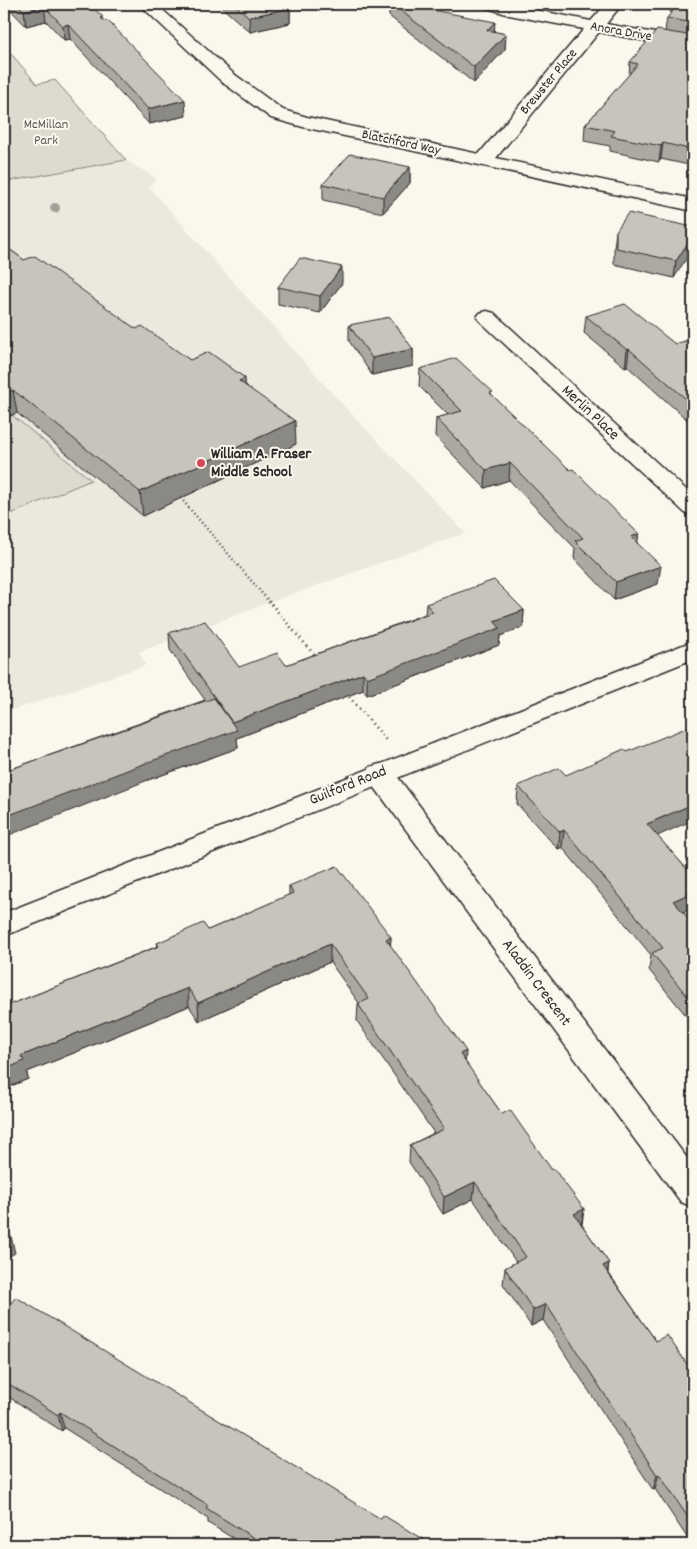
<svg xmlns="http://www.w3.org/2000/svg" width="697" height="1549" font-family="Dekko,sans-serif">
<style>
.built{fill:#ebe8de}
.green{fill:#dddad0;stroke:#84827e}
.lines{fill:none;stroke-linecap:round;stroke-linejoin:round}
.street-casing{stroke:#2b2b2b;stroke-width:3}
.secondary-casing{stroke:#2b2b2b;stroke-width:3}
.path-far1{stroke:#2b2b2b;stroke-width:2.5;stroke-dasharray:1 3;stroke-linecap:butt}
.path{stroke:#2b2b2b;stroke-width:3;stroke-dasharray:1 4;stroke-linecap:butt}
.street{fill:#fbf7ec;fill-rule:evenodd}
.secondary{fill:#fbf7ec;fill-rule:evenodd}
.tree{fill:#a19f98}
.wall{fill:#aba9a2;stroke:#2b2b2b}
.shaded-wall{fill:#8b8984;stroke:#2b2b2b}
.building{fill:#c7c4bc;stroke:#2b2b2b}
.poi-dot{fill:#d1495b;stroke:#fbf7ec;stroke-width:2}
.labels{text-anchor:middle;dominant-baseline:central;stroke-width:4;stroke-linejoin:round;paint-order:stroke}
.far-street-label{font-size:14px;fill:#2b2b2b;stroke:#fbf7ec}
.far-park-label{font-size:14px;fill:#585754;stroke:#fbf7ec}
.street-label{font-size:16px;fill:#2b2b2b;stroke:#fbf7ec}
.poi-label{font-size:16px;font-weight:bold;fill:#2b2b2b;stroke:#fbf7ec;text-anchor:start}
</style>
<rect width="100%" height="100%" fill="#fbf7ec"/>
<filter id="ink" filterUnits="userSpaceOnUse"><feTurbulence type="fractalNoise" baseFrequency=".02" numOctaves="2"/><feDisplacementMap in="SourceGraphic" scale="10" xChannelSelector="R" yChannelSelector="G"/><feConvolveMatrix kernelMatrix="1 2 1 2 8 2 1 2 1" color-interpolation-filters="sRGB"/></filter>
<g filter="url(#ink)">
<!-- built -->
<path class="built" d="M 126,160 L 157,179 L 149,187 L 332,393 L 465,533 L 270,602 L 139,652 L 146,665 L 4,713 L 4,182 Z"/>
<!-- green -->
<g class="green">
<path d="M 4,49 L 8,50 L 37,84 L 55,80 L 126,160 L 4,182 Z"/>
<path d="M 7,411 L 91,480 L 4,517 L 4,412 Z"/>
</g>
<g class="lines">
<defs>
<g id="street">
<path d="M 139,4 L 156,4 L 234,74 L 283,110 L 307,117 L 479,154 L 584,29 L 509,15 L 485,7 L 483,4 L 506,4 L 591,21 L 606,4 L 622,4 L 606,24 L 693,40 L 693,50 L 599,32 L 496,158 L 693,199 L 693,211 L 303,127 L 271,118 L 222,82 Z"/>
<path d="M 487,311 L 494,313 L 693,496 L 693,515 L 685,513 L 480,321 L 477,317 L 480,313 Z"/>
<path d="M 380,764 L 390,767 L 693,1166 L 693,1207 L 681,1202 L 370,781 L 366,774 L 370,767 Z"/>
</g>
<path id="secondary" d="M 693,641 L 693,659 L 4,936 L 4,913 Z"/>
</defs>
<!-- street casing -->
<use href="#street" class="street-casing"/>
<!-- secondary casing -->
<use href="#secondary" class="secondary-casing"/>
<!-- path-far1 -->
<path class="path-far1" d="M 178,495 L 272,605"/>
<!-- path -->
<g class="path">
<path d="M 271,604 L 317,658"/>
<path d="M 346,693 L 386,740"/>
</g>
<!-- street -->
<use href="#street" class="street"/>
<!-- secondary -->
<use href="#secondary" class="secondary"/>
</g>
<!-- trees -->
<circle class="tree" cx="55" cy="208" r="5"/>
<!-- wall -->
<g class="wall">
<path d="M 5,4 L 89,4 L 186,116 L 149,124 L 70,39 L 64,40 L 46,21 L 26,26 Z"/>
<path d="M 218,4 L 285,4 L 290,8 L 290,23 L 250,32 Z"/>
<path d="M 389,4 L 401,4 L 495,32 L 506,34 L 505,49 L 474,83 L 389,16 Z"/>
<path d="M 671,4 L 693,4 L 693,166 L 661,159 L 659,162 L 610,151 L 610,146 L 584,141 L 585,125 L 629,75 L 630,62 L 665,31 L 667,18 L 672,13 L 670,13 Z"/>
<path d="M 410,167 L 410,183 L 383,213 L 323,200 L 323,184 Z"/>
<path d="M 693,227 L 674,278 L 614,264 L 614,248 L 616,231 Z"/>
<path d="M 4,245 L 24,260 L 136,329 L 190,360 L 246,385 L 296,444 L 143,516 L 17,413 L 5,418 L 4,416 Z"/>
<path d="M 342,283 L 320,313 L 278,304 L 278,287 Z"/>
<path d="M 586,316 L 675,344 L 693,339 L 693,425 L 627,366 L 625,367 L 584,333 Z"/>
<path d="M 349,325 L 413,349 L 413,366 L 372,375 L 349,341 Z"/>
<path d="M 420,369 L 492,395 L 638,544 L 658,584 L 614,600 L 574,558 L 575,548 L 509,480 L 485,488 L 435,436 L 436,418 L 448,415 L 419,386 Z"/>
<path d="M 426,604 L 524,610 L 523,627 L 500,636 L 499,645 L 367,695 L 363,690 L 237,738 L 238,748 L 148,780 L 8,773 L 8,770 L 205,700 L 170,650 L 169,633 L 239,667 L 286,665 L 425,614 Z"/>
<path d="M 566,775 L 657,836 L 693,876 L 693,908 L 683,912 L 693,923 L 693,1024 L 649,970 L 651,955 L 562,847 L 558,849 L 517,804 L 518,786 Z"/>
<path d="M 289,886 L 391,937 L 390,946 L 465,1062 L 502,1114 L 552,1170 L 584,1209 L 582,1225 L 609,1263 L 608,1272 L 656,1341 L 693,1373 L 693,1545 L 692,1545 L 655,1489 L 653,1490 L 543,1320 L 531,1326 L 503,1284 L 505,1268 L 516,1262 L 473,1199 L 443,1214 L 409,1162 L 410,1145 L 434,1133 L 357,1021 L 358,1004 L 359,1003 L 330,962 L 199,1021 L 189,1006 L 27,1072 L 28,1079 L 4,1089 L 4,1007 L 158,946 L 157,943 L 208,930 L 289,895 Z"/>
<path d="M 4,1311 L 381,1519 L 432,1545 L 244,1545 L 208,1523 L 208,1519 L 64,1428 L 62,1431 L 4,1394 Z"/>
</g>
<!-- shaded-wall -->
<g class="shaded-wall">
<path d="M 44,6 L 46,21 L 26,26 L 24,11 Z"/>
<path d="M 290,8 L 290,23 L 250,32 L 249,17 Z"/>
<path d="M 495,22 L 494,37 L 487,30 Z"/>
<path d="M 68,24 L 70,39 L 64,40 L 63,26 Z"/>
<path d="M 506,34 L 505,49 L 474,83 L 474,67 Z"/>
<path d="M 185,100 L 186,116 L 149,124 L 148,109 Z"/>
<path d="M 663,143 L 661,159 L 659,162 L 661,146 Z"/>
<path d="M 410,167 L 410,183 L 383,213 L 383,197 Z"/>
<path d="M 693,235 L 693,248 L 674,278 L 676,261 Z"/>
<path d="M 342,267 L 342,283 L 320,313 L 320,296 Z"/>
<path d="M 413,349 L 413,366 L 372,375 L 372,358 Z"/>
<path d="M 629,349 L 627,366 L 625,367 L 627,350 Z"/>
<path d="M 245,378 L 246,401 L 239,381 Z"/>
<path d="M 13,390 L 17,413 L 5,418 L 4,407 L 4,394 Z"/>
<path d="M 295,421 L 296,444 L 143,516 L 140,492 Z"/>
<path d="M 510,463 L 509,480 L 485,488 L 486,470 Z"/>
<path d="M 639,534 L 636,552 L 631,537 Z"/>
<path d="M 661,566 L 658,584 L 614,600 L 616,582 Z"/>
<path d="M 524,610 L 523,627 L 500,636 L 499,645 L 367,695 L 367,678 L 494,621 Z"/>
<path d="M 363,673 L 363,690 L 237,738 L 238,748 L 148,780 L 4,837 L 4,817 L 232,722 Z"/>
<path d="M 693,804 L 693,820 L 644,842 L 647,824 Z"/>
<path d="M 564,830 L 562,847 L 558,849 L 560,832 Z"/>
<path d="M 693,892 L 693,908 L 670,918 L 673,901 Z"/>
<path d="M 391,937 L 390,955 L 386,939 Z"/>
<path d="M 330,944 L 330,962 L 199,1021 L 198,1003 Z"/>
<path d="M 188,988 L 189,1006 L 27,1072 L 28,1079 L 4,1089 L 4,1070 L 21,1056 Z"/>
<path d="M 466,1051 L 465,1069 L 460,1054 Z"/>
<path d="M 475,1182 L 473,1199 L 443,1214 L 444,1197 Z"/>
<path d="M 584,1209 L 581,1226 L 574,1214 Z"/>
<path d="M 11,1236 L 15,1253 L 4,1259 L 4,1240 Z"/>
<path d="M 609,1263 L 606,1279 L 603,1266 Z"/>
<path d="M 546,1304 L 543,1320 L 531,1326 L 533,1310 Z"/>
<path d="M 60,1412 L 64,1428 L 62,1431 L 58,1415 Z"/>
<path d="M 659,1474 L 655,1489 L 653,1490 L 657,1475 Z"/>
</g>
<!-- building -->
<g class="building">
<path d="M 17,4 L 89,4 L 103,17 L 101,18 L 105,21 L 108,21 L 185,100 L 148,109 L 68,24 L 63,26 L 44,6 L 24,11 Z"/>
<path d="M 234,4 L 285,4 L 290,8 L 249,17 Z"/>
<path d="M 392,4 L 401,4 L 495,22 L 487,30 L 506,34 L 474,67 Z"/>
<path d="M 679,4 L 693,4 L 693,23 L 667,18 Z"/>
<path d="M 657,30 L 693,36 L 693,150 L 663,143 L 661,146 L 611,136 L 615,131 L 585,125 L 638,64 L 630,62 Z"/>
<path d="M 350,154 L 410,167 L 383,197 L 323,184 Z"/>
<path d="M 628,213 L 693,227 L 693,235 L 676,261 L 616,248 L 616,231 Z"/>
<path d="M 4,245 L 24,260 L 35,256 L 136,329 L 142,326 L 190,360 L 209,352 L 245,378 L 239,381 L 295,421 L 140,492 L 13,390 L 4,394 Z"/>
<path d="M 300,258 L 342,267 L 320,296 L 278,287 Z"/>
<path d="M 625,304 L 675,344 L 693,339 L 693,405 L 629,349 L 627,350 L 586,316 Z"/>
<path d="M 390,317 L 413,349 L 372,358 L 349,325 Z"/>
<path d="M 456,358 L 493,392 L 490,393 L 570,470 L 573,469 L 639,534 L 631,537 L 661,566 L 616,582 L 575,541 L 583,538 L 510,463 L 486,470 L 436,418 L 462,411 L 420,369 Z"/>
<path d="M 494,580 L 524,610 L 494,621 L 500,628 L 367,678 L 363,673 L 232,722 L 169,633 L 205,621 L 239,667 L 277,653 L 286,665 L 433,612 L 426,604 Z"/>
<path d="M 214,698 L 237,730 L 146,763 L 4,817 L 4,775 L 9,772 L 8,770 Z"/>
<path d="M 693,725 L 693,804 L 647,824 L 693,876 L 693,892 L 673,901 L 693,923 L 693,1003 L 652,953 L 663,948 L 564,830 L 560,832 L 518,786 L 559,768 L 566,775 L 624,749 L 627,752 Z"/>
<path d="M 337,866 L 391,937 L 386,939 L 466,1051 L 460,1054 L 502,1114 L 510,1110 L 552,1170 L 554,1169 L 584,1209 L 574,1214 L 609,1263 L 603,1266 L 656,1341 L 667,1335 L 693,1373 L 693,1525 L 659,1474 L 657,1475 L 546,1304 L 533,1310 L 505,1268 L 526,1257 L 475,1182 L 444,1197 L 410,1145 L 444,1129 L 358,1004 L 369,999 L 330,944 L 198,1003 L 188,988 L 21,1056 L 24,1061 L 4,1070 L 4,1007 L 159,946 L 157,943 L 203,923 L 208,930 L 293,893 L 289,886 Z"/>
<path d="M 4,1226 L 11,1236 L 4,1240 Z"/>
<path d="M 16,1297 L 381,1519 L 383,1515 L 432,1545 L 265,1545 L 206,1508 L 208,1505 L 60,1412 L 58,1415 L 4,1381 L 4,1311 Z"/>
</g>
</g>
<!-- markers -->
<circle class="poi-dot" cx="201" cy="463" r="5"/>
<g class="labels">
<!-- far-street labels -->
<g class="far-street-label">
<text transform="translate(621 32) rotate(10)">Anora Drive</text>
<text transform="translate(549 82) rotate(-50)">Brewster Place</text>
<text transform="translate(401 143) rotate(12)">Blatchford Way</text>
</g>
<!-- far-park labels -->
<g class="far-park-label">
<text x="46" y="125">McMillan<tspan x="46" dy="16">Park</tspan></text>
</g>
<!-- street labels -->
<g class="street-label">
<text transform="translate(590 413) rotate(43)">Merlin Place</text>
<text transform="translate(348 786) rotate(-22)">Guilford Road</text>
<text transform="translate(536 983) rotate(53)">Aladdin Crescent</text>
</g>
<!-- poi labels -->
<g class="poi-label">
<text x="211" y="454">William A. Fraser<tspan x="211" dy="18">Middle School</tspan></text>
</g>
</g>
<!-- margin -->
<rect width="697" height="1549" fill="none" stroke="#fbf7ec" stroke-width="20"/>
<rect x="10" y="10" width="677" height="1529" fill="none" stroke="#2b2b2b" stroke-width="2" filter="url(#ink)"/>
</svg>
